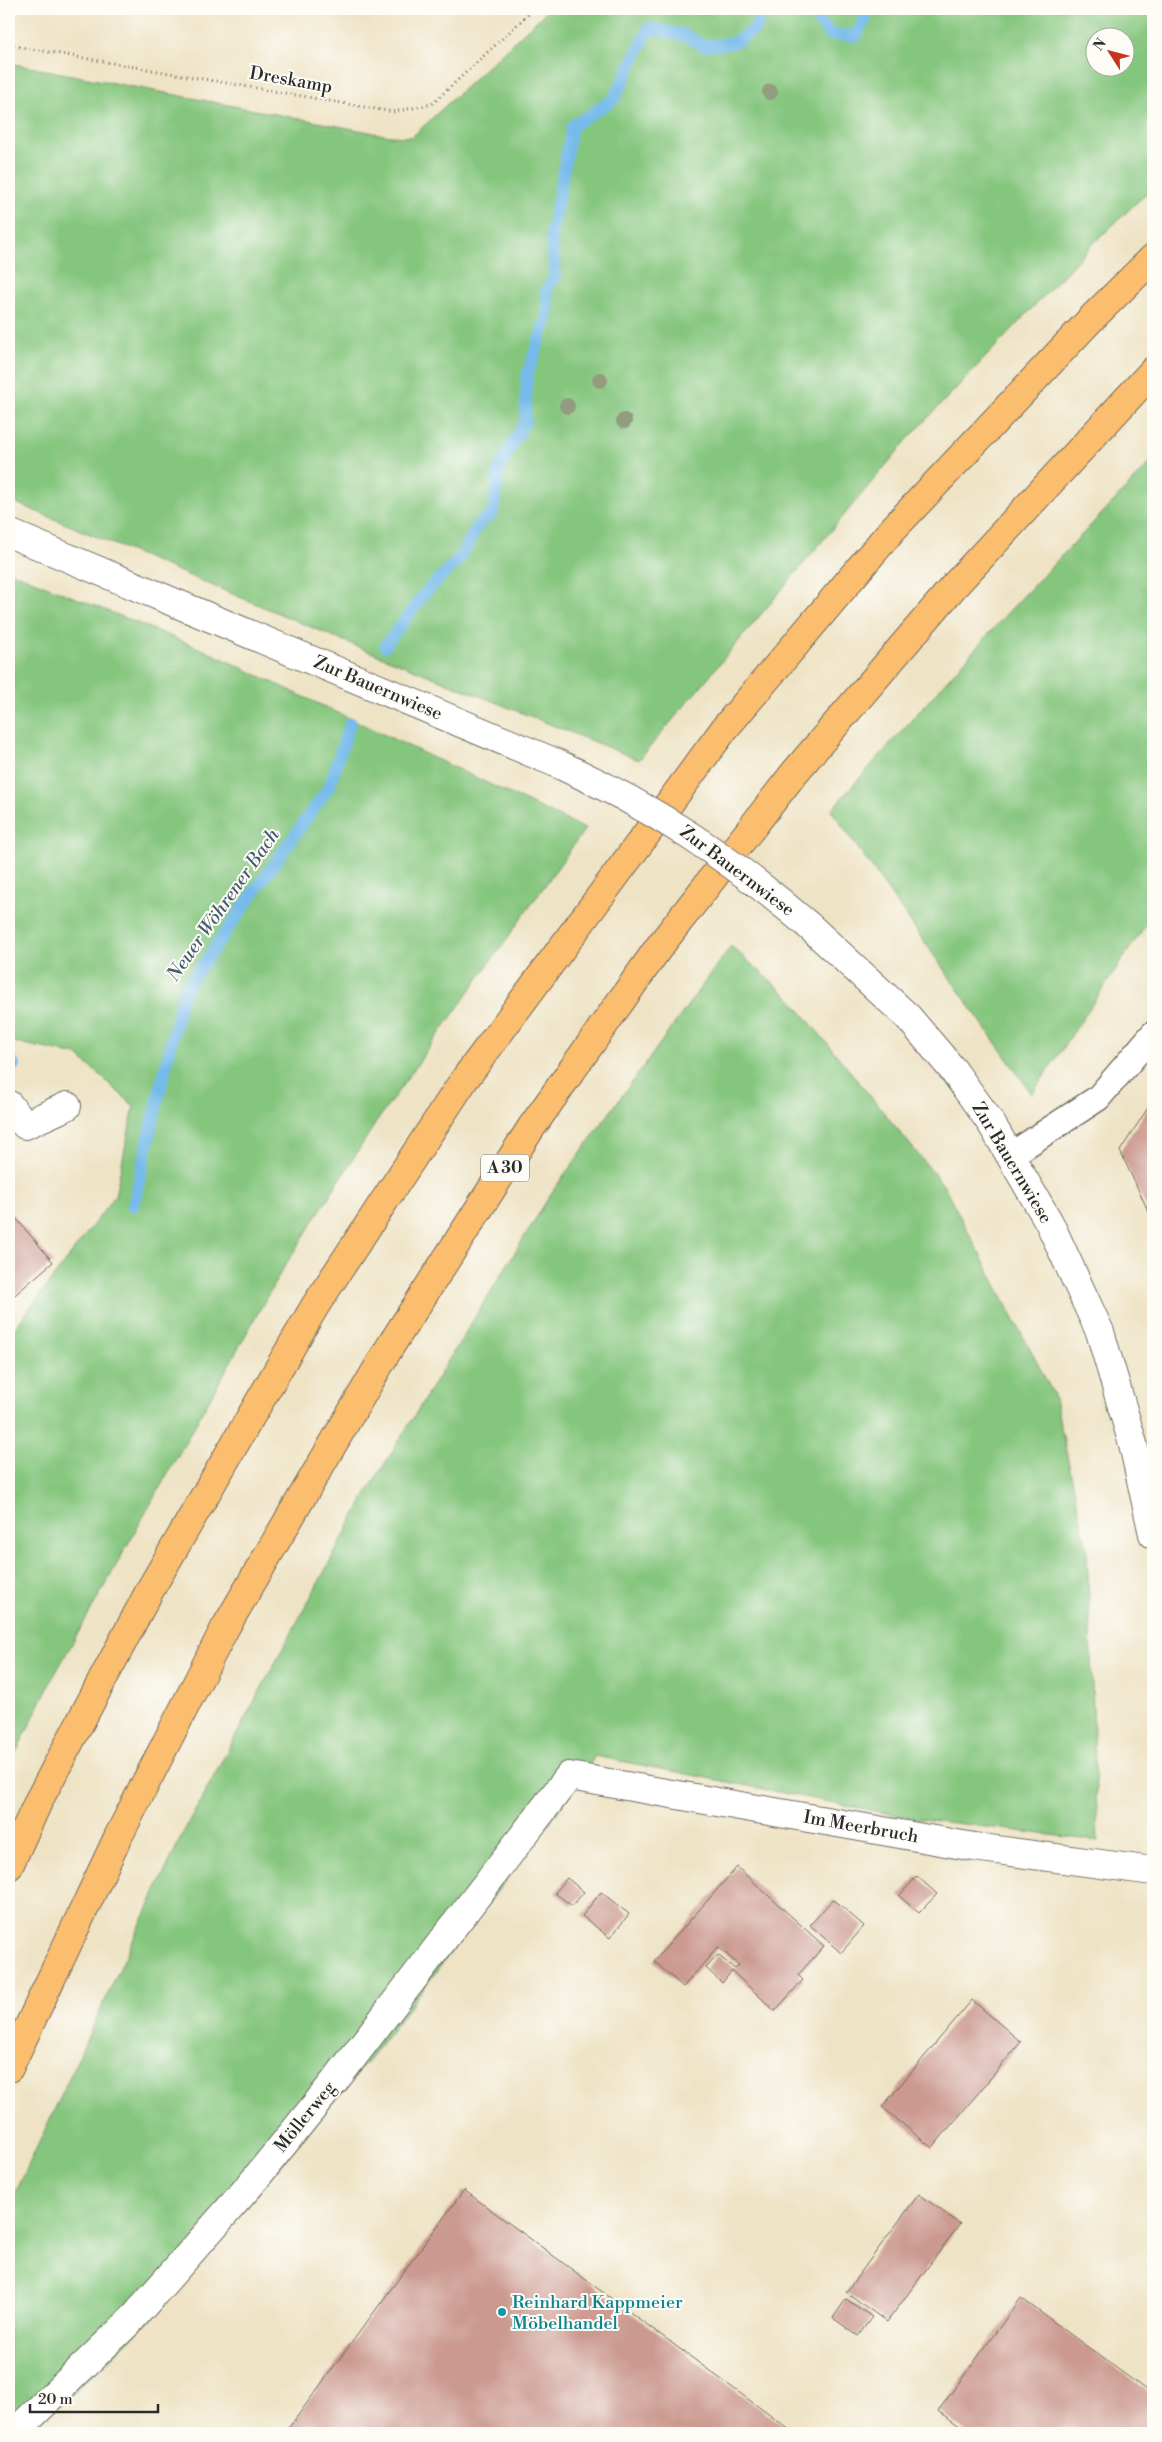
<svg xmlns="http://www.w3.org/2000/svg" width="1162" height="2442" font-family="'Libre Bodoni',serif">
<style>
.green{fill:#85c67e;stroke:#587854;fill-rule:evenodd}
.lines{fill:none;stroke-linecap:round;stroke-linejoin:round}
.stream{stroke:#74baeb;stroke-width:12}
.building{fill:#cb998f}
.lane-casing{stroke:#6f6b61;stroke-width:28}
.street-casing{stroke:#6f6b61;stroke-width:30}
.highway-casing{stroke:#6f6b61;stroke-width:30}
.path{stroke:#6f6b61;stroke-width:3;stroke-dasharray:1 4;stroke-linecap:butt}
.lane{stroke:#fff;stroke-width:25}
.street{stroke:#fff;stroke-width:28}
.highway{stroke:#fbbd6e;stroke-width:28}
.street-bridge-casing{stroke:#6f6b61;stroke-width:30;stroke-linecap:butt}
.street-bridge{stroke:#fff;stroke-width:28}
.tree{fill:#949c80}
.culture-dot{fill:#0f9aa8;stroke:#fdfcf7;stroke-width:2}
.labels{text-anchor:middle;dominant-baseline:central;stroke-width:4;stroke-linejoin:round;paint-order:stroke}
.shield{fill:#fdfcf7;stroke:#6a6a68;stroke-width:1}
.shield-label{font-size:16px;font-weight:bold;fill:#2b2b2b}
.street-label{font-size:18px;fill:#2b2b2b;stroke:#fdfcf7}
.culture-label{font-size:18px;fill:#0d838f;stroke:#fdfcf7;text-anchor:start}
.water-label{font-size:19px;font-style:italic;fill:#455d6e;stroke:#fdfcf7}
</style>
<rect width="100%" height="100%" fill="#fdfcf7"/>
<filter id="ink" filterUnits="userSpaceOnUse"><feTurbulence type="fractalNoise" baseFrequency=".02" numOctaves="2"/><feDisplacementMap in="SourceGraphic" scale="10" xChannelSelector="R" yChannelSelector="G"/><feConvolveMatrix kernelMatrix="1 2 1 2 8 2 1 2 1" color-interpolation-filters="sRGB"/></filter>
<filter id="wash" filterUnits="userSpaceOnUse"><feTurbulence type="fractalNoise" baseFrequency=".0096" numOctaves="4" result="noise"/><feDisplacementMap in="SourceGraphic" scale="20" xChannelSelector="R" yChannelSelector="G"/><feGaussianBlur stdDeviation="1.12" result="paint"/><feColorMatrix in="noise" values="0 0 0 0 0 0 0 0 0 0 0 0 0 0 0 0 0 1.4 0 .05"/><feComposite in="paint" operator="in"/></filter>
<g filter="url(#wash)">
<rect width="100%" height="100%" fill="#eee3c5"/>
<!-- green -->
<g class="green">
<path d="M 549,9 L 1153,9 L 1153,187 L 1092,245 L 907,440 L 639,760 L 368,651 L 9,500 L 9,63 L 390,136 L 412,137 ZM 1094,38 L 1124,38 L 1124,68 L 1094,68 Z"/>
<path d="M 1153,460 L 1153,914 L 1032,1094 L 831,810 L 1010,610 Z"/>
<path d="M 9,571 L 204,650 L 585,829 L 377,1121 L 281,1272 L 51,1681 L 9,1767 L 9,1336 L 115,1196 L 134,1106 L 77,1055 L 9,1041 Z"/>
<path d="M 731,946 L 790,998 L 944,1186 L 1054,1395 L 1087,1549 L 1098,1841 L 906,1817 L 595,1756 L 572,1793 L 381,2044 L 160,2311 L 29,2433 L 9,2433 L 9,2207 L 182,1835 L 368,1491 L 552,1192 Z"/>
</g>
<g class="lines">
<!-- stream -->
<g class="stream">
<path d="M 810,9 L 829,34 L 856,36 L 870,9"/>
<path d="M 939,9 L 940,9"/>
<path d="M 385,646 L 424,594 L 460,558 L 478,525 L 493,513 L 499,468 L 525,422 L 527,376 L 549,311 L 546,291 L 555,276 L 551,235 L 572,126 L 614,99 L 649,28 L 684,35 L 704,46 L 733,43 L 755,29 L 763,9"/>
<path d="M 9,1058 L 14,1065"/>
<path d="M 133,1206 L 183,992 L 329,787 L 350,723"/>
</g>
</g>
<g id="blocks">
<!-- building -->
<g class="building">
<path d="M 1153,1100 L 1153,1221 L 1120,1151 Z"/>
<path d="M 9,1210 L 53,1262 L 9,1300 Z"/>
<path d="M 737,1867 L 824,1946 L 798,1975 L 803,1980 L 775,2011 L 732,1971 L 722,1983 L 706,1968 L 718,1955 L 735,1969 L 739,1965 L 718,1947 L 683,1987 L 654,1961 Z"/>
<path d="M 917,1876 L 937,1894 L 919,1913 L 899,1896 Z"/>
<path d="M 567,1878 L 584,1892 L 572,1906 L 555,1893 Z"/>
<path d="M 601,1892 L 629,1914 L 610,1938 L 582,1916 Z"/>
<path d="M 833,1899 L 864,1926 L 841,1953 L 810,1925 Z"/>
<path d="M 972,2000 L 1021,2042 L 932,2148 L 882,2107 Z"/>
<path d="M 464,2190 L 794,2433 L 285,2433 Z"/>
<path d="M 919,2194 L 960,2224 L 887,2322 L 846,2292 Z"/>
<path d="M 1021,2298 L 1153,2395 L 1153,2433 L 968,2433 L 938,2411 Z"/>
<path d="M 846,2299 L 872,2317 L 858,2336 L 833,2318 Z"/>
</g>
</g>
</g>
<g filter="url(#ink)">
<use href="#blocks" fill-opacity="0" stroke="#6f6b61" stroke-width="1"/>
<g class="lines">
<defs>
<path id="lane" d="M 1011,1155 L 1098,1098 L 1153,1034"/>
<g id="street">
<path d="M 9,533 L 556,763"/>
<path d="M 808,925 L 908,1017 L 953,1070 L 991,1123 L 1049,1222 L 1100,1332 L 1133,1444 L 1153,1534"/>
<path d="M 9,1105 L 25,1125 L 67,1106"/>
<path d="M 14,2433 L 130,2321 L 251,2184 L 334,2082 L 569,1776 L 974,1847 L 1153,1871"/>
</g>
<g id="highway">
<path d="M 9,1866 L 39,1800 L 151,1588 L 315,1306 L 464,1080 L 725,728 L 891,531 L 1093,317 L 1153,258"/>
<path d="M 9,2068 L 119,1835 L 225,1628 L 391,1345 L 531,1128 L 659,947 L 795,772 L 954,586 L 1153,371"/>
</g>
</defs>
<!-- lane casing -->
<use href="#lane" class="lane-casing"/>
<!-- street casing -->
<use href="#street" class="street-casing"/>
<!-- highway casing -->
<use href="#highway" class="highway-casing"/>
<!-- path -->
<path class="path" d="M 9,45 L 393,112 L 432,104 L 534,9"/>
<!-- lane -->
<use href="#lane" class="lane"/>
<!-- street -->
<use href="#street" class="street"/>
<!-- highway -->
<use href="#highway" class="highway"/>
<defs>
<path id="street-bridge" d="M 556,763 C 651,806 729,857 808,925"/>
</defs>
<!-- street-bridge casing -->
<use href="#street-bridge" class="street-bridge-casing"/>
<!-- street-bridge -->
<use href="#street-bridge" class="street-bridge"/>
</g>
<!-- trees -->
<g class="tree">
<circle cx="770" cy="92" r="8"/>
<circle cx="600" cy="380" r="8"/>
<circle cx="567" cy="406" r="8"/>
<circle cx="624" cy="421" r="8"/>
</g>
</g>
<!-- markers -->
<circle class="culture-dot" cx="502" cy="2312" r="5"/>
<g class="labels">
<!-- shield labels -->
<rect class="shield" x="481" y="1154.5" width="48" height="27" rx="4"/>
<g class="shield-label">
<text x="505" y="1168">A 30</text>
</g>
<!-- street labels -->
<g class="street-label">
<text transform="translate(291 80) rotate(10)">Dreskamp</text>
<text transform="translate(378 688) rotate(23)">Zur Bauernwiese</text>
<text transform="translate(737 871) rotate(37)">Zur Bauernwiese</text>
<text transform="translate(1012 1163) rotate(59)">Zur Bauernwiese</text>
<text transform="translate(861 1827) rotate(10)">Im Meerbruch</text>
<text transform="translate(305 2117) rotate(-51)">Möllerweg</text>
</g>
<!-- culture labels -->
<g class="culture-label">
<text x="512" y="2302">Reinhard Kappmeier<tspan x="512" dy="21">Möbelhandel</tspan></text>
</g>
<!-- water labels -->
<g class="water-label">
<text transform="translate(223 905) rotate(-55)">Neuer Wöhrener Bach</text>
</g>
</g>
<!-- margin -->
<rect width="1162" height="2442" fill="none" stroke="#fdfcf7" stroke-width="30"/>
<!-- north arrow -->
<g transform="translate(1110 52) rotate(306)"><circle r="24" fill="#fdfcf7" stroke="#a9a8a5"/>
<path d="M0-4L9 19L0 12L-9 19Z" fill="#c8321e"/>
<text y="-8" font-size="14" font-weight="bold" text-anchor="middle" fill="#2b2b2b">N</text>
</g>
<!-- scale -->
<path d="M30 2404v8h128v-8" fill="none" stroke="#2b2b2b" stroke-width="2.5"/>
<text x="38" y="2404" font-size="15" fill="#2b2b2b" stroke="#fdfcf7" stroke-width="4" paint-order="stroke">20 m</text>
</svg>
